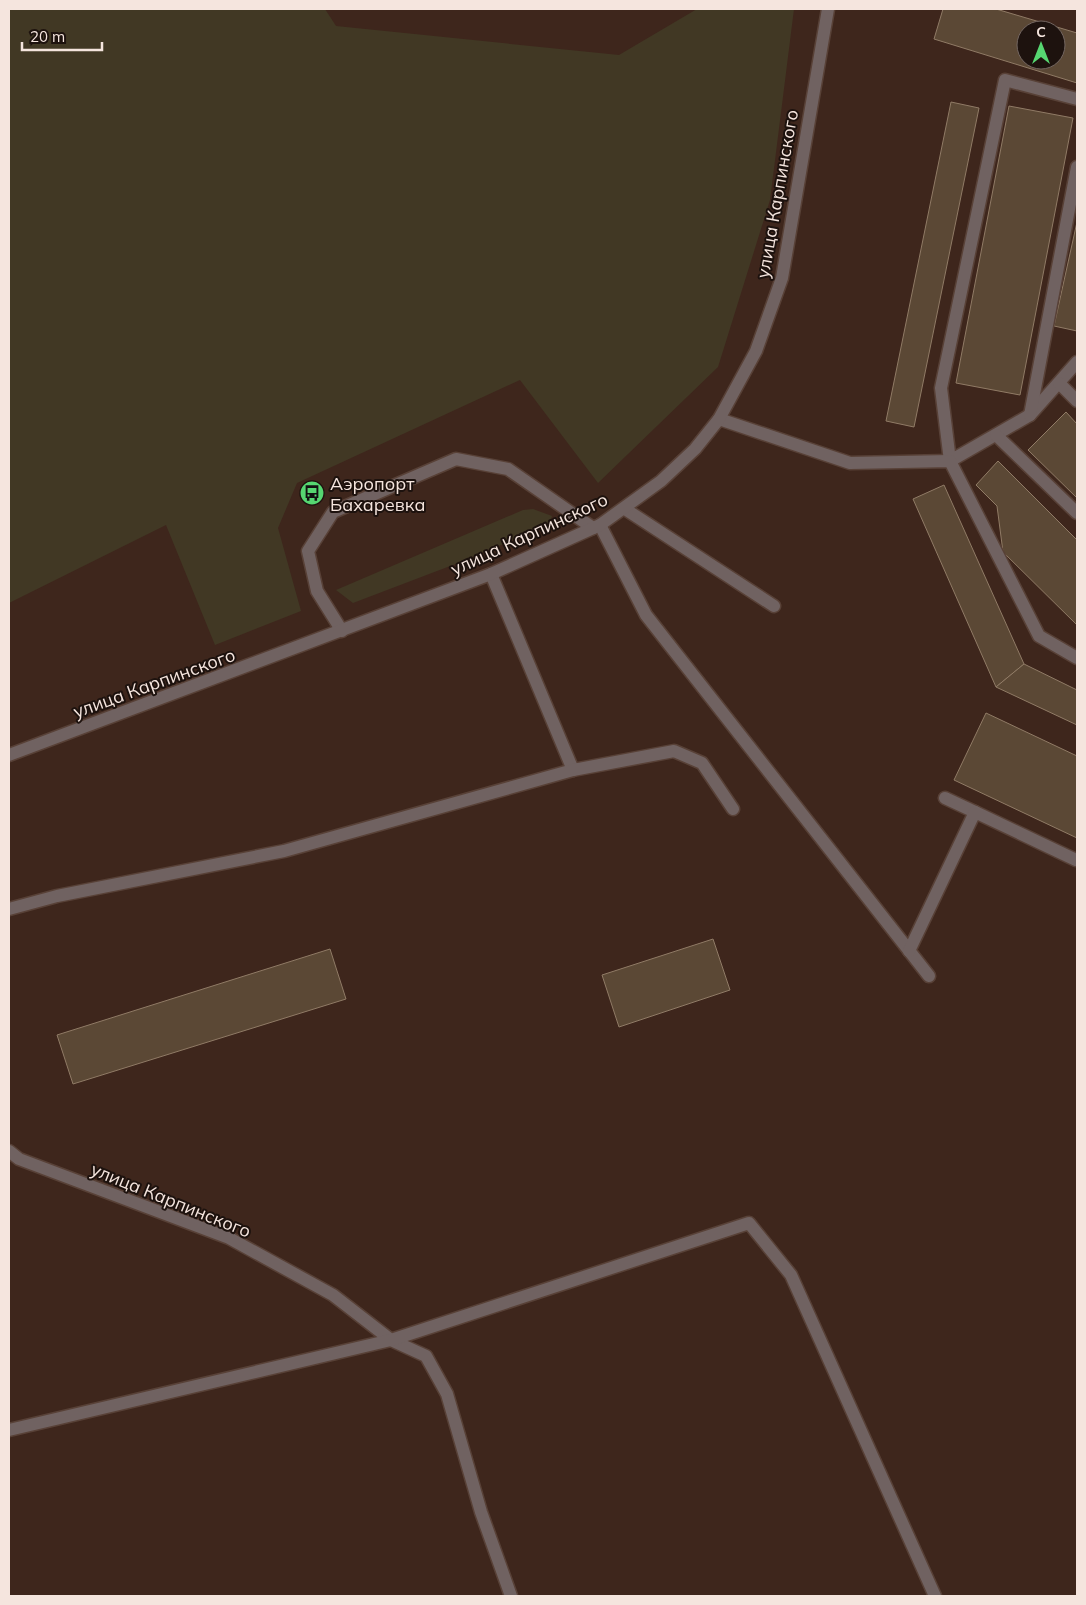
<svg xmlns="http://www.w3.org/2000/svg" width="1086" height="1605" font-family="Mulish,sans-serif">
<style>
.green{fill:#413824}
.building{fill:#5b4835;stroke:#907b66;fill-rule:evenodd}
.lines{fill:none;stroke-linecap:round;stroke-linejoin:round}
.minor-casing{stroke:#584137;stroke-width:15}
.minor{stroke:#706261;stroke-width:12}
.labels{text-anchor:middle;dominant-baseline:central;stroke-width:4;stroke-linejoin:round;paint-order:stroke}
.street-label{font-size:18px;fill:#f5e5de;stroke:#1d120e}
.poi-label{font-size:18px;fill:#f5e5de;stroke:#1d120e;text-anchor:start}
</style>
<rect width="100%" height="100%" fill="#3e261c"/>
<!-- green -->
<g class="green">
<path d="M 9,9 L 325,9 L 336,26 L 619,55 L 697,9 L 794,9 L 770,200 L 718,367 L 598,483 L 520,380 L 297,483 L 278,528 L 301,611 L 215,645 L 166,525 L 9,603 Z"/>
<path d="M 533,509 L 552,516 L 549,525 L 458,563 L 353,603 L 336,590 L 523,510 Z"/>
</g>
<!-- building -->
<g class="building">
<path d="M 943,9 L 996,9 L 1077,33 L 1077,83 L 934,39 ZM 1026,30 L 1056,30 L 1056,60 L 1026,60 Z"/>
<path d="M 951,102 L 979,108 L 914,427 L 886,421 Z"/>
<path d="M 1009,106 L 1073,118 L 1020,395 L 956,383 Z"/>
<path d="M 1077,222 L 1077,331 L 1054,326 Z"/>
<path d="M 1066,412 L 1077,424 L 1077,498 L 1028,450 Z"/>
<path d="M 998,461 L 1077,540 L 1077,625 L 1003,552 L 997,506 L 976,485 Z"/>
<path d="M 944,485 L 1024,664 L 996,687 L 913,499 Z"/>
<path d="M 1024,664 L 1077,690 L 1077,725 L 996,687 Z"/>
<path d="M 986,713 L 1077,756 L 1077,838 L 954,780 Z"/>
<path d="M 713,939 L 730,990 L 619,1027 L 602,975 Z"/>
<path d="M 330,949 L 346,999 L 73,1084 L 57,1035 Z"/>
</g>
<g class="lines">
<defs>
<g id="minor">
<path d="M 1077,99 L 1005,80 L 941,388 L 950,461 L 1030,415 L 1077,362"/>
<path d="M 1059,383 L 1077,401"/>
<path d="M 1030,415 L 1077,167"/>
<path d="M 719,419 L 850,463 L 950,461 L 1039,636 L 1077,658"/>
<path d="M 996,435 L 1077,513"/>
<path d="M 625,509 L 774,606"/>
<path d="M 600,525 L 646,615 L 929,976"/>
<path d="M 491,574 L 573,770"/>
<path d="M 342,631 L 317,591 L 308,551 L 333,512 L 456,459 L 508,469 L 593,528"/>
<path d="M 9,755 L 491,574 L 600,525 L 661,481 L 695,449 L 719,419 L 756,351 L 782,278 L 828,9"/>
<path d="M 945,798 L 975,812"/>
<path d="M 9,909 L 57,896 L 284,851 L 573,770 L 674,751 L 702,763 L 733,809"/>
<path d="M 909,951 L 975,812 L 1076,860"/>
<path d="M 9,1151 L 19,1159 L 229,1238 L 333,1295 L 391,1340 L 426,1356 L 447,1394 L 481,1512 L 511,1596"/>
<path d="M 9,1430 L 391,1340 L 749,1223 L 791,1275 L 935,1596"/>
</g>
</defs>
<!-- minor casing -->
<use href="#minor" class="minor-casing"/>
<!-- minor -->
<use href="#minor" class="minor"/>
</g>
<!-- icons -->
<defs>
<symbol id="bus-disc" viewBox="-11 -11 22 22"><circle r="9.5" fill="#56d671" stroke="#1d120e"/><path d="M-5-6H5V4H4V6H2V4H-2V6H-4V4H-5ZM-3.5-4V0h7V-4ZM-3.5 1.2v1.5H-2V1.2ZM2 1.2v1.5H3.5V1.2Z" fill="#111"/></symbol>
</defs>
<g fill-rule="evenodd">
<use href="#bus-disc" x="298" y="479" width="28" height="28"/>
</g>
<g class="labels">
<!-- street labels -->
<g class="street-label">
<text transform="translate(777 194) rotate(-80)">улица Карпинского</text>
<text transform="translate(529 534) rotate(-25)">улица Карпинского</text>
<text transform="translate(154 683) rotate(-20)">улица Карпинского</text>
<text transform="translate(171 1200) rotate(22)">улица Карпинского</text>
</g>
<!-- poi labels -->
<g class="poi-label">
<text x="330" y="483">Аэропорт<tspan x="330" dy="21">Бахаревка</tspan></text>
</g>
</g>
<!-- border -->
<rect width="1086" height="1605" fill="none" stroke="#f5e5de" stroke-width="20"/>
<!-- north arrow -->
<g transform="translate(1041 45)"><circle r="24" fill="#1d120e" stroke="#736661"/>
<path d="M0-4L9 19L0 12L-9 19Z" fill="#56d671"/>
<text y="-8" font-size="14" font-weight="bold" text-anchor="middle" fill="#f5e5de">С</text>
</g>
<!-- scale -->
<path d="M22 42v8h80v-8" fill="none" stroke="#f5e5de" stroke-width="2.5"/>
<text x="30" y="42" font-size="15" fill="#f5e5de" stroke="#1d120e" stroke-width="4" paint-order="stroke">20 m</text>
</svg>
